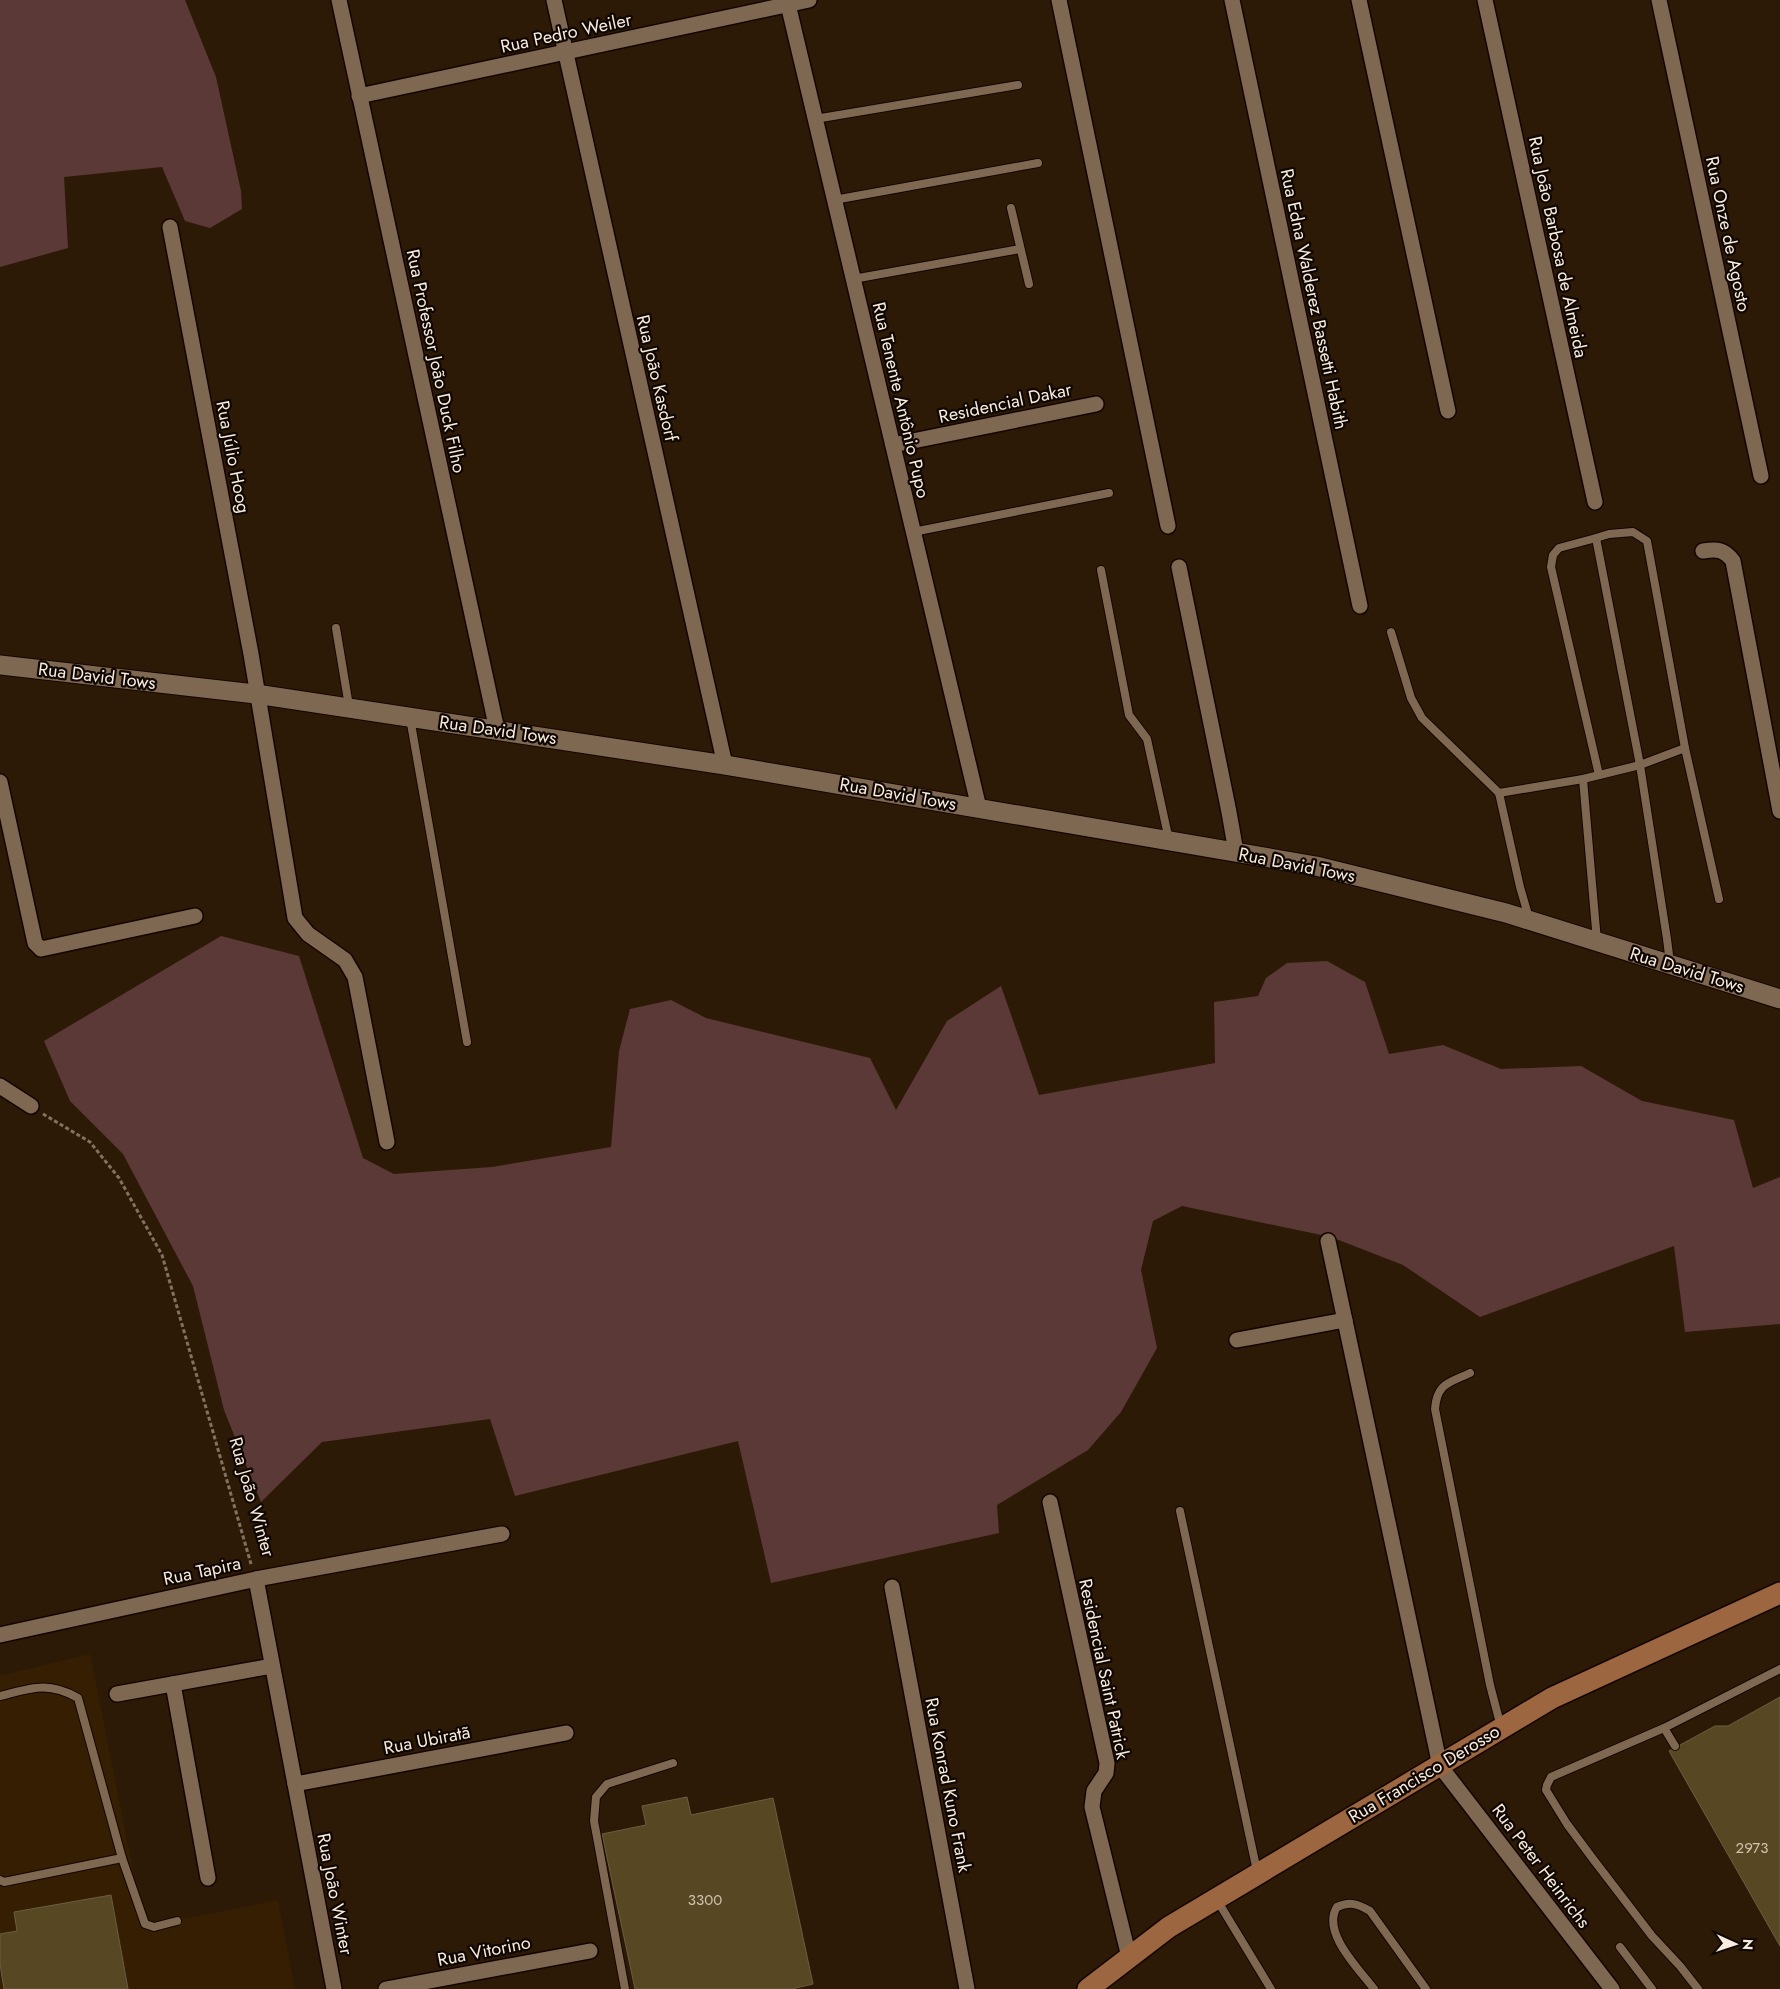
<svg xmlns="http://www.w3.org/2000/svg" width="1780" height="1989" font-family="Jost,sans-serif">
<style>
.built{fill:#361e03}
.green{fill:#5b3936}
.building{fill:#574722;stroke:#6a5e42}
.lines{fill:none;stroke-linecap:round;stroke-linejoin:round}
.service-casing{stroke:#150500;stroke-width:10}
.minor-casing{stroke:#150500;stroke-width:18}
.tertiary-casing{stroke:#150500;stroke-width:21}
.secondary-casing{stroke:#150500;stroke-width:24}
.path{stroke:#837261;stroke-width:3;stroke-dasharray:4 2.5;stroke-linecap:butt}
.service{stroke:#7f6852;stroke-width:8}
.minor{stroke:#7f6852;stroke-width:15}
.tertiary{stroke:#7f6852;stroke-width:19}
.secondary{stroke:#9c6641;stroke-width:21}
.labels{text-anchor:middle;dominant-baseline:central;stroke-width:4.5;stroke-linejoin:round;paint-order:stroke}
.number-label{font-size:15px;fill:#d0c2b0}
.street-label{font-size:18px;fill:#f9ebdf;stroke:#0f0702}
</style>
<rect width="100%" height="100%" fill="#2d1a06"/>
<!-- built -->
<path class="built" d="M 90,1654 L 144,1927 L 278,1900 L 295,1989 L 0,1989 L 0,1676 Z"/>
<!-- green -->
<g class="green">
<path d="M 0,0 L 185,0 L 216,77 L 241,191 L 242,209 L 210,228 L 185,221 L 162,167 L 64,177 L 68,248 L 0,267 Z"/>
<path d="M 221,936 L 299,956 L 363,1158 L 394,1174 L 492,1167 L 611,1147 L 619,1051 L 630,1009 L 671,1000 L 706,1018 L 870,1058 L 896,1110 L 947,1021 L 1001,986 L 1039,1095 L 1215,1063 L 1214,1002 L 1258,996 L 1266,978 L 1287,963 L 1327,961 L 1365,982 L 1389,1054 L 1443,1045 L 1501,1069 L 1581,1066 L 1642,1101 L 1734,1120 L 1753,1188 L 1780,1177 L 1780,1324 L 1685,1332 L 1674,1246 L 1480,1317 L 1403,1265 L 1331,1237 L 1182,1206 L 1153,1221 L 1141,1270 L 1157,1348 L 1121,1412 L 1088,1450 L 997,1505 L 999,1533 L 771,1583 L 738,1441 L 515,1496 L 490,1419 L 322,1442 L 261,1502 L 224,1410 L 193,1286 L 123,1154 L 70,1101 L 44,1041 Z"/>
</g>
<!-- building -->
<g class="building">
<path d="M 1780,1697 L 1780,1946 L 1669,1751 L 1715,1726 L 1728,1726 Z"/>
<path d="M 687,1797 L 691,1815 L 773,1798 L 813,1984 L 792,1989 L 635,1989 L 602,1834 L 646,1825 L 642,1806 Z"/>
<path d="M 111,1895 L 128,1989 L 4,1989 L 0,1964 L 0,1934 L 17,1931 L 14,1912 Z"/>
</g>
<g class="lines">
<defs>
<g id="service">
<path d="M 815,119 L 1018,85"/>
<path d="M 834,200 L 1038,163"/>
<path d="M 1011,208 L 1029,284"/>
<path d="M 853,279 L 1020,249"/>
<path d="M 913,532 L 1109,493"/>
<path d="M 1596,538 L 1559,548 L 1553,555 L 1551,567 L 1599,775"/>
<path d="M 1101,570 L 1129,715 L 1147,739 L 1169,840"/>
<path d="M 336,628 L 349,706"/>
<path d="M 1391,632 L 1411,698 L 1422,718 L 1499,793 L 1520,887 L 1529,918"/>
<path d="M 410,718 L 467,1042"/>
<path d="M 1583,779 L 1597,941"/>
<path d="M 1499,793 L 1583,779 L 1640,765 L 1685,748"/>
<path d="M 1670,963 L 1667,939 L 1640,765 L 1596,538 L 1609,534 L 1633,532 L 1647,541 L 1685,748 L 1719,899"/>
<path d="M 1470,1373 C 1449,1383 1437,1383 1435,1409 L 1490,1685 L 1501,1727"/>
<path d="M 1180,1511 L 1257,1871"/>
<path d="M 0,1696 C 32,1688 48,1681 78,1698 L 122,1858 L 145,1924 L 154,1927 L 177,1921"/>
<path d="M 1664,1728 L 1675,1746"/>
<path d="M 0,1880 L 4,1882 L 122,1858"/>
<path d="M 1217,1900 L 1271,1989"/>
<path d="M 1620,1947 L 1652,1989"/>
<path d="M 625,1989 L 594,1821 L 596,1797 L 607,1784 L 673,1763"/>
<path d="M 1374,1989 C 1359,1969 1321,1932 1337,1907 C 1350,1901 1358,1904 1370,1911 L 1426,1989"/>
<path d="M 1698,1989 L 1680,1966 L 1652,1936 L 1593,1859 L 1567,1824 L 1546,1790 L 1547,1785 L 1551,1777 L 1664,1728 L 1780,1669"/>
</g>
<g id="minor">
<path d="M 339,0 L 497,730"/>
<path d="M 554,0 L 725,765"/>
<path d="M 787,0 L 979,808"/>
<path d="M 1059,0 L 1168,526"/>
<path d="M 1232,0 L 1360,606"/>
<path d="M 1359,0 L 1448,411"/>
<path d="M 1485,0 L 1595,502"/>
<path d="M 1659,0 L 1761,476"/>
<path d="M 359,96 L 809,0"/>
<path d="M 170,227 L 251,654 L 295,918 L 308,934 L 345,960 L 355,977 L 387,1142"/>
<path d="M 893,445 L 1096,404"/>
<path d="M 1703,551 C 1717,549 1724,549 1733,561 L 1780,811"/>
<path d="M 1179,567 L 1229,812 L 1236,852"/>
<path d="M 0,782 L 35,943 L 41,949 L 195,916"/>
<path d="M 0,1086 L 31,1106"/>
<path d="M 1328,1241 L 1440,1766 L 1612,1989"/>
<path d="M 1237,1340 L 1345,1320"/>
<path d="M 1050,1502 L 1107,1763 L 1106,1773 L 1094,1791 L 1092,1807 L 1129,1957"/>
<path d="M 256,1579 L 334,1989"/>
<path d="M 892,1587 L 967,1989"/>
<path d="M 0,1635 L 256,1579 L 502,1534"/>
<path d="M 173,1684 L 208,1878"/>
<path d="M 117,1694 L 272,1666"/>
<path d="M 295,1784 L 566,1733"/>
<path d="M 386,1989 L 590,1951"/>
</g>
<path id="tertiary" d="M 0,665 L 256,694 L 725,765 L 1316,866 L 1506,913 L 1780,999"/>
<path id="secondary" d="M 1088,1989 L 1169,1927 L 1552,1698 L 1780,1593"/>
</defs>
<!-- service casing -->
<use href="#service" class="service-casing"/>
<!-- minor casing -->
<use href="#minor" class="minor-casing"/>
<!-- tertiary casing -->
<use href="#tertiary" class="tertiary-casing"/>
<!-- secondary casing -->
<use href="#secondary" class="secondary-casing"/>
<!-- path -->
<path class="path" d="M 43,1114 L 90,1142 L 119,1178 L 162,1255 L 251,1564"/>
<!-- service -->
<use href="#service" class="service"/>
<!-- minor -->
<use href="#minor" class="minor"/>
<!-- tertiary -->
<use href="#tertiary" class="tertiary"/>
<!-- secondary -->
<use href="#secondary" class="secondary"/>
</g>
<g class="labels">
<!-- number labels -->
<g class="number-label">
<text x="1752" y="1848">2973</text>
<text x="705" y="1900">3300</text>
</g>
<!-- street labels -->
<g class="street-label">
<text transform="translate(566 33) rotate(-12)">Rua Pedro Weiler</text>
<text transform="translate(1728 234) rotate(78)">Rua Onze de Agosto</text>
<text transform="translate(1558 247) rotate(78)">Rua João Barbosa de Almeida</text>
<text transform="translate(1314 299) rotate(78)">Rua Edna Walderez Bassetti Habith</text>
<text transform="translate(436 361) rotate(78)">Rua Professor João Duck Filho</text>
<text transform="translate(657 378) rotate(77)">Rua João Kasdorf</text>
<text transform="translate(901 400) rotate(77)">Rua Tenente Antônio Pupo</text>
<text transform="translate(1005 403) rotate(-12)">Residencial Dakar</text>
<text transform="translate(233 457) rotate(79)">Rua Júlio Hoog</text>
<text transform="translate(97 676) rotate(7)">Rua David Tows</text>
<text transform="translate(498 730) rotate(8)">Rua David Tows</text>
<text transform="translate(898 794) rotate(10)">Rua David Tows</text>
<text transform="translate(1297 865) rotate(11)">Rua David Tows</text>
<text transform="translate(1687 970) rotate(17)">Rua David Tows</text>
<text transform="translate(252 1497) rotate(74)">Rua João Winter</text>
<text transform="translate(202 1571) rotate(-12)">Rua Tapira</text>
<text transform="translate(1104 1669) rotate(78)">Residencial Saint Patrick</text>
<text transform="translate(427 1740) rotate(-11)">Rua Ubiratã</text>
<text transform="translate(1424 1774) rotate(-31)">Rua Francisco Derosso</text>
<text transform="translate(948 1785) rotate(79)">Rua Konrad Kuno Frank</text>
<text transform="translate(1541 1866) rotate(53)">Rua Peter Heinrichs</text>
<text transform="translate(335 1894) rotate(79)">Rua João Winter</text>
<text transform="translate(484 1951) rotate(-11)">Rua Vitorino</text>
</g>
</g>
<!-- north arrow -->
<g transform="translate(1735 1944) rotate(93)" stroke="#0f0702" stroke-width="4" paint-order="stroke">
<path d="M0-4L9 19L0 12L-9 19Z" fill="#f9ebdf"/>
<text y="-8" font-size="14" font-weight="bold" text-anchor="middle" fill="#f9ebdf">N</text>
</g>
</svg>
